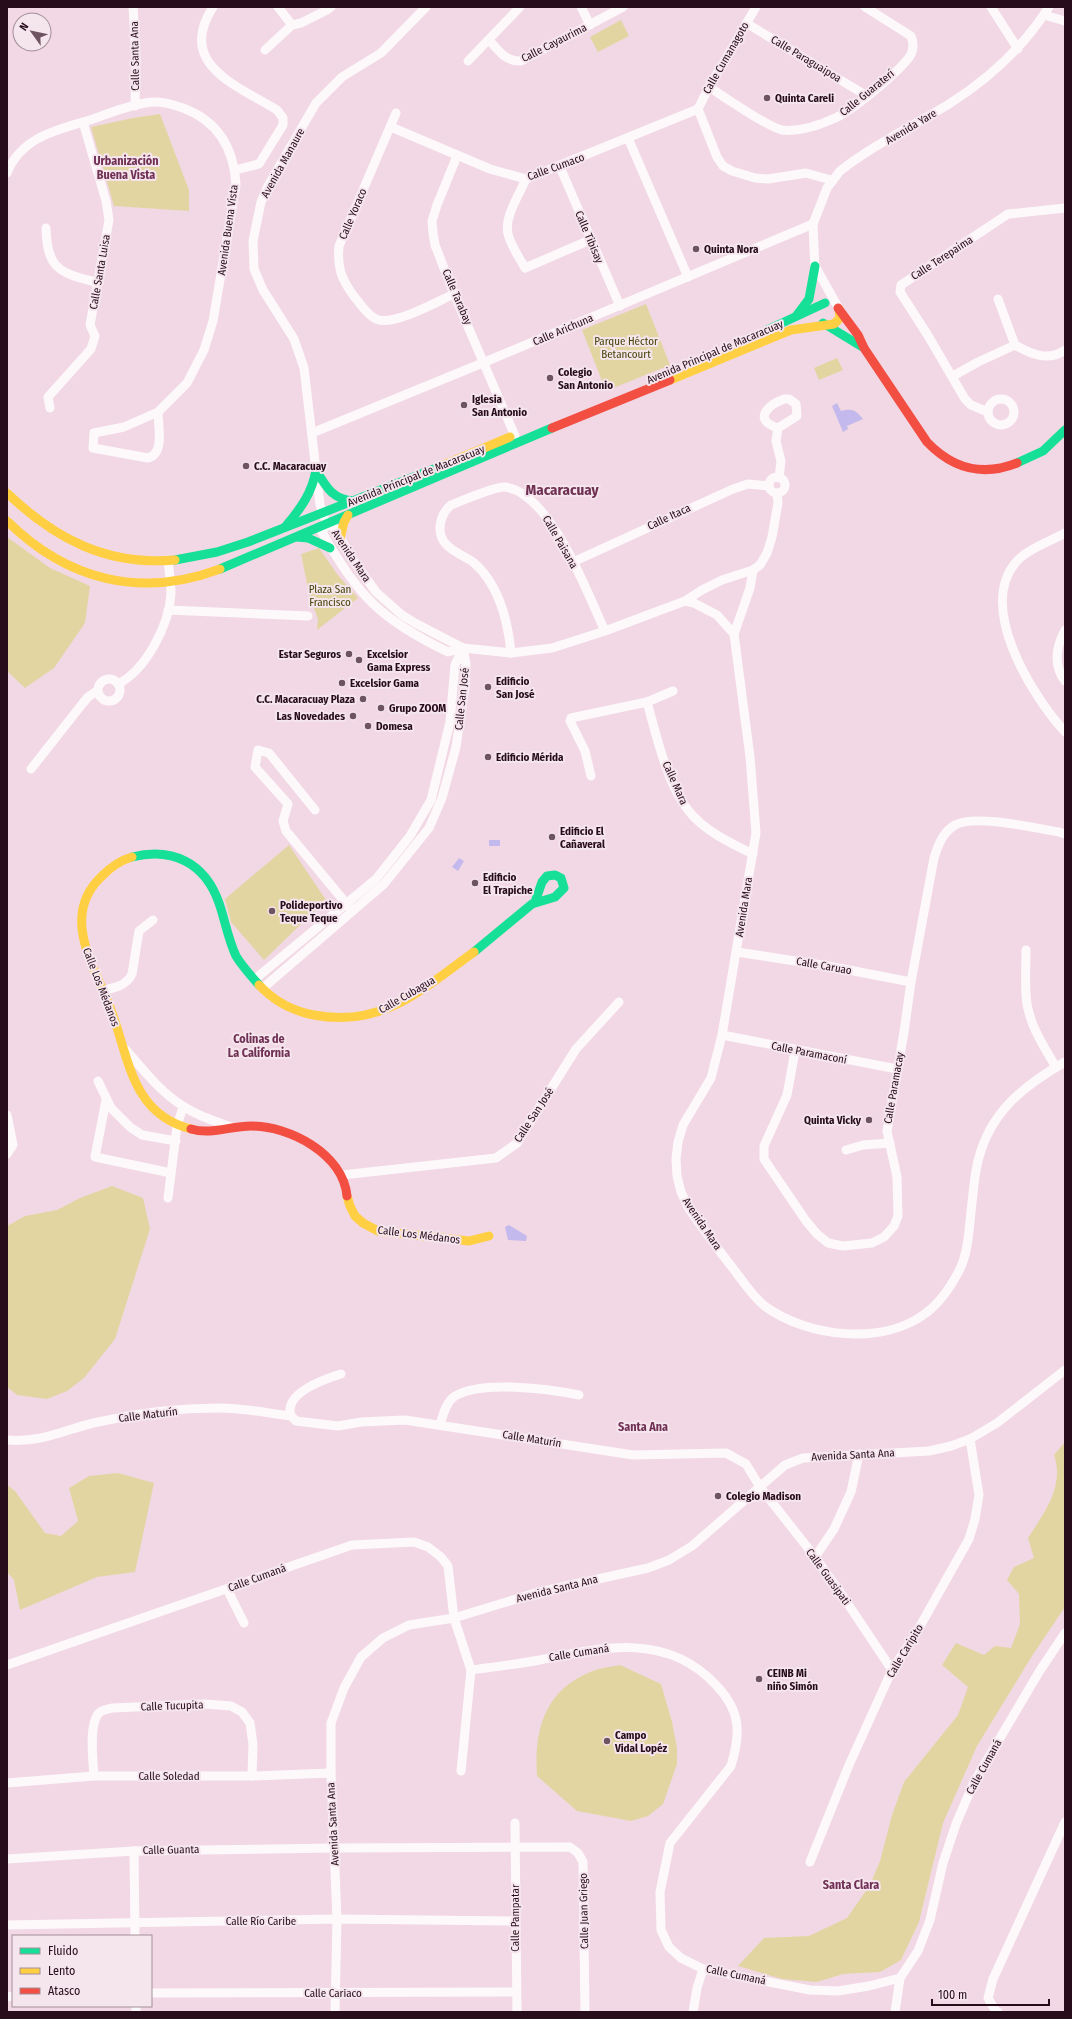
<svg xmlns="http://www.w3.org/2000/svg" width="1072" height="2019" font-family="'Fira Sans Condensed',sans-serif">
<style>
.green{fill:#e3d5a2}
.water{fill:#c4b9ec}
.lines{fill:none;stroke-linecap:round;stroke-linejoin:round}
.street{stroke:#fdf9fb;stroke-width:9}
.fast{stroke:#16e098;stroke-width:9}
.slow{stroke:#ffcf43;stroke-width:9}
.jam{stroke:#f24e42;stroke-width:9}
.poi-dot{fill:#6e5361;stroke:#f5e5ec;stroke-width:1.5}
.labels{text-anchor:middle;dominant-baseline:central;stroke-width:4;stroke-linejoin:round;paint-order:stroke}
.street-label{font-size:11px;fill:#270c1b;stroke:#f5e5ec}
.poi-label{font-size:11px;font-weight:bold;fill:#270c1b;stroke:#f5e5ec;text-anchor:start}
.park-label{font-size:11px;fill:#464408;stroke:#f5e5ec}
.neighbourhood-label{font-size:12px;font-weight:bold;fill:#6f3054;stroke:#f5e5ec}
.district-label{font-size:15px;font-weight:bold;fill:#6f3054;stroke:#f5e5ec}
</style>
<rect width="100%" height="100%" fill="#f2d8e4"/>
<!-- green -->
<g class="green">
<path d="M 621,20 L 629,36 L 598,52 L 590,37 Z"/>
<path d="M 160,114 L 189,190 L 189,211 L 114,206 L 91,127 L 133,118 Z"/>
<path d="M 646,304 L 670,365 L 606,391 L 582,330 Z"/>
<path d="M 837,358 L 843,370 L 819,380 L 814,368 Z"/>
<path d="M 7,537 L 50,568 L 90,586 L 85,623 L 54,668 L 25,688 L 7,671 Z"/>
<path d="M 319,548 L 337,574 L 358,598 L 317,630 L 318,619 L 310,598 L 301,554 Z"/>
<path d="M 289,845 L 326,900 L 264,960 L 231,922 L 225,899 Z"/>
<path d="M 112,1186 L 143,1198 L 150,1229 L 115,1339 L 84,1378 L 67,1391 L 47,1399 L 17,1395 L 7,1387 L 7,1226 L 25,1216 L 57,1210 L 80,1198 Z"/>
<path d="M 1065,1442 L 1065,1607 L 1032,1656 L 977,1746 L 943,1823 L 919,1922 L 901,1960 L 880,1972 L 843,1974 L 817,1982 L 782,1979 L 738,1966 L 764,1938 L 809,1936 L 847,1918 L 870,1885 L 880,1861 L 892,1815 L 904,1782 L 958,1715 L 968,1687 L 942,1665 L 956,1643 L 984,1655 L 995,1646 L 1011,1648 L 1020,1624 L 1019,1594 L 1007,1580 L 1014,1567 L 1034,1558 L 1028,1538 C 1044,1513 1065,1486 1054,1455 Z"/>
<path d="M 118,1473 L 154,1483 L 135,1572 L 97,1577 L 20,1610 L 14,1580 L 7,1572 L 7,1485 L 15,1491 L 45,1533 L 61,1536 L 78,1521 L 69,1488 L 89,1476 Z"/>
<path d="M 620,1665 L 661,1684 L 672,1722 L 677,1748 L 677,1764 L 663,1804 L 648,1816 L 631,1821 L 577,1811 L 537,1776 C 534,1731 544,1691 590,1672 C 599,1668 610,1667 620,1665 Z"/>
</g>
<!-- water -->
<g class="water">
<path d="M 837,403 L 841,411 C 852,408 856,410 863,419 L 847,426 L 848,429 L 843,432 L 832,406 Z"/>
<rect x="489" y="840" width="11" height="6"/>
<path d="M 459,858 L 464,861 L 458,871 L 452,867 Z"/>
<path d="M 509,1225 L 527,1236 L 526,1241 L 508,1240 L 505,1227 Z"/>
</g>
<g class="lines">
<!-- street -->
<g class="street">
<path d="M 133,7 L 136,58 L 135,106"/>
<path d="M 213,7 C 176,64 236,85 277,110 L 283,118 L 283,125 L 259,164 L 235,170"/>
<path d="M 278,7 L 292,25"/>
<path d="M 581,7 L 590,25"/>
<path d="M 991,7 L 1018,49"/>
<path d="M 1044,15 L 1065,21"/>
<path d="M 746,23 L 867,96"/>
<path d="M 490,41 C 499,51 506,62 521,61 L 623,7"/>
<path d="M 265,50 L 292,25 L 301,23 L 327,10 L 331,7"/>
<path d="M 468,61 L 520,7"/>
<path d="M 709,87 C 723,96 769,128 782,130 C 799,132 820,125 835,118 C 852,111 900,71 910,56 C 914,49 914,43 911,36 L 865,7"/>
<path d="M 698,109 L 717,157 L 723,166 L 732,171 L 755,178 L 768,179 L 806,173 L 831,180"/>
<path d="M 698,109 L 709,87 L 756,7"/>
<path d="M 396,113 L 339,246 C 337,267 341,278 353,295 C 360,303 366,314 376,319 C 393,327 438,301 454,294"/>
<path d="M 391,127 L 490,169 L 526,179 L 698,109"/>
<path d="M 628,138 L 688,277"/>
<path d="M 457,156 L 437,205 L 432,221 L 433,233 L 435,245 L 454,294 L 515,436"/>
<path d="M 560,167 L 620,306"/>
<path d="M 7,173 C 21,137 57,130 90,120 C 108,114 126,106 145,103 C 158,100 171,104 183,108 C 218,121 234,149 236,185 L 213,321 L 204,350 L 187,383 L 158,412 L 124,427 L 94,433 L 93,448 L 148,458 C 165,454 158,426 158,412"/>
<path d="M 526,179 C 519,195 504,217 508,234 C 511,246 519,257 525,268 L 590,240"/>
<path d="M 46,228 C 47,271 61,273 99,283"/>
<path d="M 815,266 L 839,309"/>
<path d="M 815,271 L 813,224 L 827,188 L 840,171 C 873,145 913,126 949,104 C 989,79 1024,46 1049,7"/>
<path d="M 998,299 L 1015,345 C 1031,354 1048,362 1065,350"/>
<path d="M 953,376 L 978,362 L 1015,345"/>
<path d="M 784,399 L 789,399 L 796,404 L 797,416 L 778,428 C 752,420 768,405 784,399 Z"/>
<circle cx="1001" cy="412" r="13"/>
<path d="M 50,408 L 48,397 L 91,349 L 95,336 L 90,325 L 109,220 L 106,201 L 83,122"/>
<path d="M 988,412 L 971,405 L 965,399 L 927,334 L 900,292 L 901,285 L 1008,214 L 1065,208"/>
<path d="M 778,428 L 776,441 L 781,461 L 779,478"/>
<path d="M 312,433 L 485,362 L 813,224"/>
<circle cx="777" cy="485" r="8"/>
<path d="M 324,517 L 320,505 L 304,368 L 294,339 L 263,290 L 254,269 L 253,241 L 261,202 L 268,186 L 316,103 L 342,77 L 381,53 L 426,7"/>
<path d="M 327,524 L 334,527 L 353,560 L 376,592 L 402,615 L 415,623 L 463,648 L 511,653 L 552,648 L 605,631 L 685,601 L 702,590 L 722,580 L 753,570 L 760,565 L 767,553 L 772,537 L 778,503 L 777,493"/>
<path d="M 327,524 L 322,532 C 358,597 382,620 448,652 L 463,648"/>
<path d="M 1065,533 C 1051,541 1032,547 1020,558 C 973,602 1032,696 1065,732"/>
<path d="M 573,562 L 733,489 L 748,484 L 769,486"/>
<path d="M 685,601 L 694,603 L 717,615 L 734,634 L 750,757 L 756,833 L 722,1035 L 711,1078 L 683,1125 L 678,1142 L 676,1159 L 677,1176 L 681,1192 L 688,1207 C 703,1230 721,1253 738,1275 C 746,1286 755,1299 766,1307 C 808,1337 883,1346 926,1313 C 940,1303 951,1286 959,1271 C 968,1254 969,1230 971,1212 C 973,1195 974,1177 978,1161 C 990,1112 1023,1086 1065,1062"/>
<path d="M 168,610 L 308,616"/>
<path d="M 1065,630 C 1056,647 1053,665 1065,681"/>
<path d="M 734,634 L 750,588 L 753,570"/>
<path d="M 511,653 C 508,621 499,584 473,562 C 465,556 452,552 445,543 C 436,532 440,514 451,505 C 461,501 496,486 505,487 C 551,493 587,593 605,631"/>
<circle cx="109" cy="690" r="11"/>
<path d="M 118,684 C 146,670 169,625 171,594 C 171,583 169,571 168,560"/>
<path d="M 647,702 C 656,734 667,784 688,810 C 703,830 730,843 753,854"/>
<path d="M 31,769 L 83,703 L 88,697 L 97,691"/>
<path d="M 591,776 L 585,751 L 570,721 L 571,718 L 647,702 L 673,691"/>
<path d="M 315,810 L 269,753 L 258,750 L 255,767 L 288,804 L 283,821 L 286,831 L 350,908"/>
<path d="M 1026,950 C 1026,965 1025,979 1026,994 C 1027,1021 1042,1044 1056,1067"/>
<path d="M 737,952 L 828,966 L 911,982"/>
<path d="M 255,979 L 376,879 L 410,836 L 431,800 L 450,722 L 455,665 L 463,648"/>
<path d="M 263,988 L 384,884 L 429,828 L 442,798 L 456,747 L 465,687 L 466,664 L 463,648"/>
<path d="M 104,990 C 115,988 127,985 132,974 L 139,931 L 153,920"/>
<path d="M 722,1035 L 897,1069"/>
<path d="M 125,1049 C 143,1069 160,1092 183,1106 C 197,1116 215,1121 231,1127"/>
<path d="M 795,1051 L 787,1095 L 764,1146 L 764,1159 L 806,1221 L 817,1234 L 828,1243 L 843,1246 L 872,1243 L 884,1237 L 894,1226 L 898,1216 L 897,1177 L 887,1131 L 904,1032 L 911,982 L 934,858 C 938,845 943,832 955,825 C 974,814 1035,828 1059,832 L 1065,834"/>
<path d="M 98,1081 L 111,1108 L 130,1127 L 142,1135 L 176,1141"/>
<path d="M 106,1100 L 95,1157 L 171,1173"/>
<path d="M 7,1115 L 13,1145 L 7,1154"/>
<path d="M 846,1150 L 863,1145 L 890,1143"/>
<path d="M 342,1175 L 496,1158 L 517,1143 L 576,1049 L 619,1002"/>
<path d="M 168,1198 L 177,1126 L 183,1107"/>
<path d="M 291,1416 C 283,1393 325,1379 341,1374"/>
<path d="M 440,1425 C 443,1415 446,1402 455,1396 C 482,1380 549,1389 579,1395"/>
<path d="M 7,1440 C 44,1443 65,1429 98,1422 C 137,1413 179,1408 219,1408 C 243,1408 267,1413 291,1416 L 296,1421 L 338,1426 L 361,1422 L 405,1420 L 633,1455 L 726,1453 L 746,1464 L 760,1487 L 815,1557 L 842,1595 L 892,1670"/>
<path d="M 815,1557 L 834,1529 L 851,1492 L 859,1454"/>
<path d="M 227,1589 L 244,1623"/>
<path d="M 7,1665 L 352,1545 L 414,1542 L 428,1547 L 441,1557 L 448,1566 L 454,1618 L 471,1670 L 461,1771"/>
<path d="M 471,1670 C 494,1667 518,1664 540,1660 C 603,1647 667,1632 716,1685 C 741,1711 741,1733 731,1766 L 670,1843 L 660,1892 L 661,1930 L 669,1947 L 681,1958 L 703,1969 L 810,1990 L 838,1991 L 869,1986 L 900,1978 L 918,1951 L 930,1920 L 943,1863 L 956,1824 L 974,1782 L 1039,1672 L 1065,1633"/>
<path d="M 94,1776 C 93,1761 88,1722 100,1712 C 103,1710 109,1709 112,1708 L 205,1704 L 231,1706 L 242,1712 L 250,1723 L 253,1744 L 252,1776"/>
<path d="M 7,1783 L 94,1776 L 252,1776 L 331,1773"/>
<path d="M 515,1823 L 517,2012"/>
<path d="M 134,1851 L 135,1936"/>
<path d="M 7,1859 L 134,1851 L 335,1848 L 570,1847 L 578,1853 L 583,1862 L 585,2012"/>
<path d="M 810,1862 L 849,1765 L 892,1670 L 915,1635 L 969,1539 L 975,1519 L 979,1495 L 970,1439"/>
<path d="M 7,1925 L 337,1919 L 514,1921"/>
<path d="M 151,1993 L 516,1992"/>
<path d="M 7,1997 L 13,1996"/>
<path d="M 136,2006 L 136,2012"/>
<path d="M 335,2012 L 337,1919 L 331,1773 L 331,1723 L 344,1688 L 361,1657 L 383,1638 L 409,1625 L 454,1618 L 539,1592 L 648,1568 L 669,1560 L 692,1546 L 785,1465 L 803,1458 L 929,1451 L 951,1446 L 970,1439 L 997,1423 L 1065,1370"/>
<path d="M 693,2012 L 697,1988 L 703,1969"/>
<path d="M 895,2012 L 900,1978"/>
<path d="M 998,2012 L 995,2010 L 988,1998 L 993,1979 L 1065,1822"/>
</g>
<!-- fast -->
<g class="fast">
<path d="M 797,315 L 809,299 L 815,266"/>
<path d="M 823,323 L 864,348"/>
<path d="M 767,330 L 825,303"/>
<path d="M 1017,463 L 1043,451 L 1065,430"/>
<path d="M 316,470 C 326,487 333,500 354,501"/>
<path d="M 286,526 C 301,508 312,493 316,470"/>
<path d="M 297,537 L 308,538 L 330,548"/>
<path d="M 175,560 L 217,552 L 248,542 L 439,467"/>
<path d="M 220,569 L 552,428"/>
<path d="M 132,857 C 173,847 205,863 219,903 C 225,920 228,939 236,956 C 242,966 251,976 259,985"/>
<path d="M 474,952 L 532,904 L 555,897 L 564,888 L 561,878 L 555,875 L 547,876 L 542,882 L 535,902"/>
</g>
<!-- slow -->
<g class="slow">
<path d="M 670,380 L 791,330 L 834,324 L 840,318 L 839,309"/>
<path d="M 439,467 L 510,437"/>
<path d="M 7,493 C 55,539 107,566 175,560"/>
<path d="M 7,521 C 67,580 140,599 220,569"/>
<path d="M 340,539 L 344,522 L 348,515"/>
<path d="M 132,857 C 121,860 110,868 102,876 C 59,916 95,967 111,1010 C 129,1057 131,1114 191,1129"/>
<path d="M 259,985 C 274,1001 292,1011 314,1015 C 383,1028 422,989 474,952"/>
<path d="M 347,1196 L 350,1206 L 355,1216 L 363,1223 L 378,1231 L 469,1241 L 489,1236"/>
</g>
<!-- jam -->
<g class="jam">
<path d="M 838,308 L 858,335 L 864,348 L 927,442 C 952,468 982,477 1017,463"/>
<path d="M 552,428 L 670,380"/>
<path d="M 191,1129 C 211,1135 230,1126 251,1126 C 290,1126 343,1154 347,1196"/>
</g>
</g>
<!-- markers -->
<g class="poi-dot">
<circle cx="767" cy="98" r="4"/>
<circle cx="696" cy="249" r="4"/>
<circle cx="550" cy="378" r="4"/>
<circle cx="464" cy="405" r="4"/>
<circle cx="246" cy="466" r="4"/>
<circle cx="349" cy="654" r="4"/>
<circle cx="359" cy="660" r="4"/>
<circle cx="342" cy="683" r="4"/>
<circle cx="488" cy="687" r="4"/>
<circle cx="363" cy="699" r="4"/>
<circle cx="381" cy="708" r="4"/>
<circle cx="353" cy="716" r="4"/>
<circle cx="368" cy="726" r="4"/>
<circle cx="488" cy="757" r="4"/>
<circle cx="552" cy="837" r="4"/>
<circle cx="475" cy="883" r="4"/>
<circle cx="272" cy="911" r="4"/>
<circle cx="869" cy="1120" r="4"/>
<circle cx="718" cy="1496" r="4"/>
<circle cx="759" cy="1679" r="4"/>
<circle cx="607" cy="1741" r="4"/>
</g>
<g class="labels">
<!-- street labels -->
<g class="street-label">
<text transform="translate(554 43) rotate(-27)">Calle Cayaurima</text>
<text transform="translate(135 56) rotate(-91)">Calle Santa Ana</text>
<text transform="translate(726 58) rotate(-60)">Calle Cumanagoto</text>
<text transform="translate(806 59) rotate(31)">Calle Paraguaipoa</text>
<text transform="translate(867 93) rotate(-39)">Calle Guaraterí</text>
<text transform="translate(911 127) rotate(-31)">Avenida Yare</text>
<text transform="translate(283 163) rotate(-61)">Avenida Manaure</text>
<text transform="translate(556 167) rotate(-20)">Calle Cumaco</text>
<text transform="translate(353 214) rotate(-67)">Calle Yoraco</text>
<text transform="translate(228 230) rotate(-82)">Avenida Buena Vista</text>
<text transform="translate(589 237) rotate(67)">Calle Tibisay</text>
<text transform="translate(942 258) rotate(-33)">Calle Terepaima</text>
<text transform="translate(100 272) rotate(-80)">Calle Santa Luisa</text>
<text transform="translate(457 297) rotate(67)">Calle Tarabay</text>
<text transform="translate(563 330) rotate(-23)">Calle Arichuna</text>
<text transform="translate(715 352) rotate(-23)">Avenida Principal de Macaracuay</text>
<text transform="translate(416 476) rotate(-22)">Avenida Principal de Macaracuay</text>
<text transform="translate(669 517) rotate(-25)">Calle Itaca</text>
<text transform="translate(560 542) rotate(60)">Calle Paisana</text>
<text transform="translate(351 556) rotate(56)">Avenida Mara</text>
<text transform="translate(462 699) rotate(-84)">Calle San José</text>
<text transform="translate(675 783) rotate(66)">Calle Mara</text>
<text transform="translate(744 907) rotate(-81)">Avenida Mara</text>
<text transform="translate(824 966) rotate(10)">Calle Caruao</text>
<text transform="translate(101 987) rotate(69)">Calle Los Médanos</text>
<text transform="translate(407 995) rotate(-30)">Calle Cubagua</text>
<text transform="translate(809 1053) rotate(11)">Calle Paramaconí</text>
<text transform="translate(894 1088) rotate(-80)">Calle Paramacay</text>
<text transform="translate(534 1115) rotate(-57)">Calle San José</text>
<text transform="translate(702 1224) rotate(56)">Avenida Mara</text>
<text transform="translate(419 1235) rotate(7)">Calle Los Médanos</text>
<text transform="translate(148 1415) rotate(-7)">Calle Maturín</text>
<text transform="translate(532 1439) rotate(9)">Calle Maturín</text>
<text transform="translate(853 1455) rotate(-3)">Avenida Santa Ana</text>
<text transform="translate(828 1577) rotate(54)">Calle Guasipati</text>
<text transform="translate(257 1578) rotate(-20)">Calle Cumaná</text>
<text transform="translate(557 1589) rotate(-14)">Avenida Santa Ana</text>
<text transform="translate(905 1651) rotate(-59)">Calle Caripito</text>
<text transform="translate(579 1653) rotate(-9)">Calle Cumaná</text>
<text transform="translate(172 1706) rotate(-2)">Calle Tucupita</text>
<text transform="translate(984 1767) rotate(-61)">Calle Cumaná</text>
<text x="169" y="1776">Calle Soledad</text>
<text transform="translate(333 1824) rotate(-93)">Avenida Santa Ana</text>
<text transform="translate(171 1850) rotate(-1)">Calle Guanta</text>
<text transform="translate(584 1911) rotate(-91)">Calle Juan Griego</text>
<text transform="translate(515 1918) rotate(-90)">Calle Pampatar</text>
<text x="261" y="1921">Calle Río Caribe</text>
<text transform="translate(736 1975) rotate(12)">Calle Cumaná</text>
<text x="333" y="1993">Calle Cariaco</text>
</g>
<!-- poi labels -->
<g class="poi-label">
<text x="775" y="98">Quinta Careli</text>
<text x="704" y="249">Quinta Nora</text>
<text x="558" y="372">Colegio<tspan x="558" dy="13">San Antonio</tspan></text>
<text x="472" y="399">Iglesia<tspan x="472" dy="13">San Antonio</tspan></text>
<text x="254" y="466">C.C. Macaracuay</text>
<text x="341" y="654" text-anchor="end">Estar Seguros</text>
<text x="367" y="654">Excelsior<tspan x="367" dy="13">Gama Express</tspan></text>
<text x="496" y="681">Edificio<tspan x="496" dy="13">San José</tspan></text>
<text x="350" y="683">Excelsior Gama</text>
<text x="355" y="699" text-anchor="end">C.C. Macaracuay Plaza</text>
<text x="389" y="708">Grupo ZOOM</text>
<text x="345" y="716" text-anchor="end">Las Novedades</text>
<text x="376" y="726">Domesa</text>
<text x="496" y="757">Edificio Mérida</text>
<text x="560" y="831">Edificio El<tspan x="560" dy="13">Cañaveral</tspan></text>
<text x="483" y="877">Edificio<tspan x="483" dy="13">El Trapiche</tspan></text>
<text x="280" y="905">Polideportivo<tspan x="280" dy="13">Teque Teque</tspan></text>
<text x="861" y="1120" text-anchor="end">Quinta Vicky</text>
<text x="726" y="1496">Colegio Madison</text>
<text x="767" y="1673">CEINB Mi<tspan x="767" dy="13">niño Simón</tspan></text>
<text x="615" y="1735">Campo<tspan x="615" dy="13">Vidal Lopéz</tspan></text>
</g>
<!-- park labels -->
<g class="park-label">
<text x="626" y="341">Parque Héctor<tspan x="626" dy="13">Betancourt</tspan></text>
<text x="330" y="589">Plaza San<tspan x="330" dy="13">Francisco</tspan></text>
</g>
<!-- neighbourhood labels -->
<g class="neighbourhood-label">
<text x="126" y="161">Urbanización<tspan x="126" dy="14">Buena Vista</tspan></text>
<text x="259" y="1039">Colinas de<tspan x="259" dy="14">La California</tspan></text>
<text x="643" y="1427">Santa Ana</text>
<text x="851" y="1885">Santa Clara</text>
</g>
<!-- district labels -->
<g class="district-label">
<text x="562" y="490">Macaracuay</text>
</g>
</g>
<!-- border -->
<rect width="1072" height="2019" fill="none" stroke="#270c1b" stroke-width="16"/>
<!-- legend -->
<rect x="12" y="1935" width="140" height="72" fill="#f5e5ec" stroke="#a38e98"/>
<rect x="20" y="1948" width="20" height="6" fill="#16e098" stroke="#a38e98"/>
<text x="48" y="1955" font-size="12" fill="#270c1b">Fluido</text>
<rect x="20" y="1968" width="20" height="6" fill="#ffcf43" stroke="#a38e98"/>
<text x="48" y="1975" font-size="12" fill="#270c1b">Lento</text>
<rect x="20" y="1988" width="20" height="6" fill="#f24e42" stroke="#a38e98"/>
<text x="48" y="1995" font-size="12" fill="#270c1b">Atasco</text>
<!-- north arrow -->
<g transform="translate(32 32) rotate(303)"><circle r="19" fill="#f5e5ec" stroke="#a38e98"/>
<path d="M0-3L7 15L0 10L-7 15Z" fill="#6e5361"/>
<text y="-6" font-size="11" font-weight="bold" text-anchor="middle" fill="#270c1b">N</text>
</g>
<!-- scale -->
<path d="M932 1999v6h117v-6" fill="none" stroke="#270c1b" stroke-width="2"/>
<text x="938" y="1999" font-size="12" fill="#270c1b" stroke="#f5e5ec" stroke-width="3" paint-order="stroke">100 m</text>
</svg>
